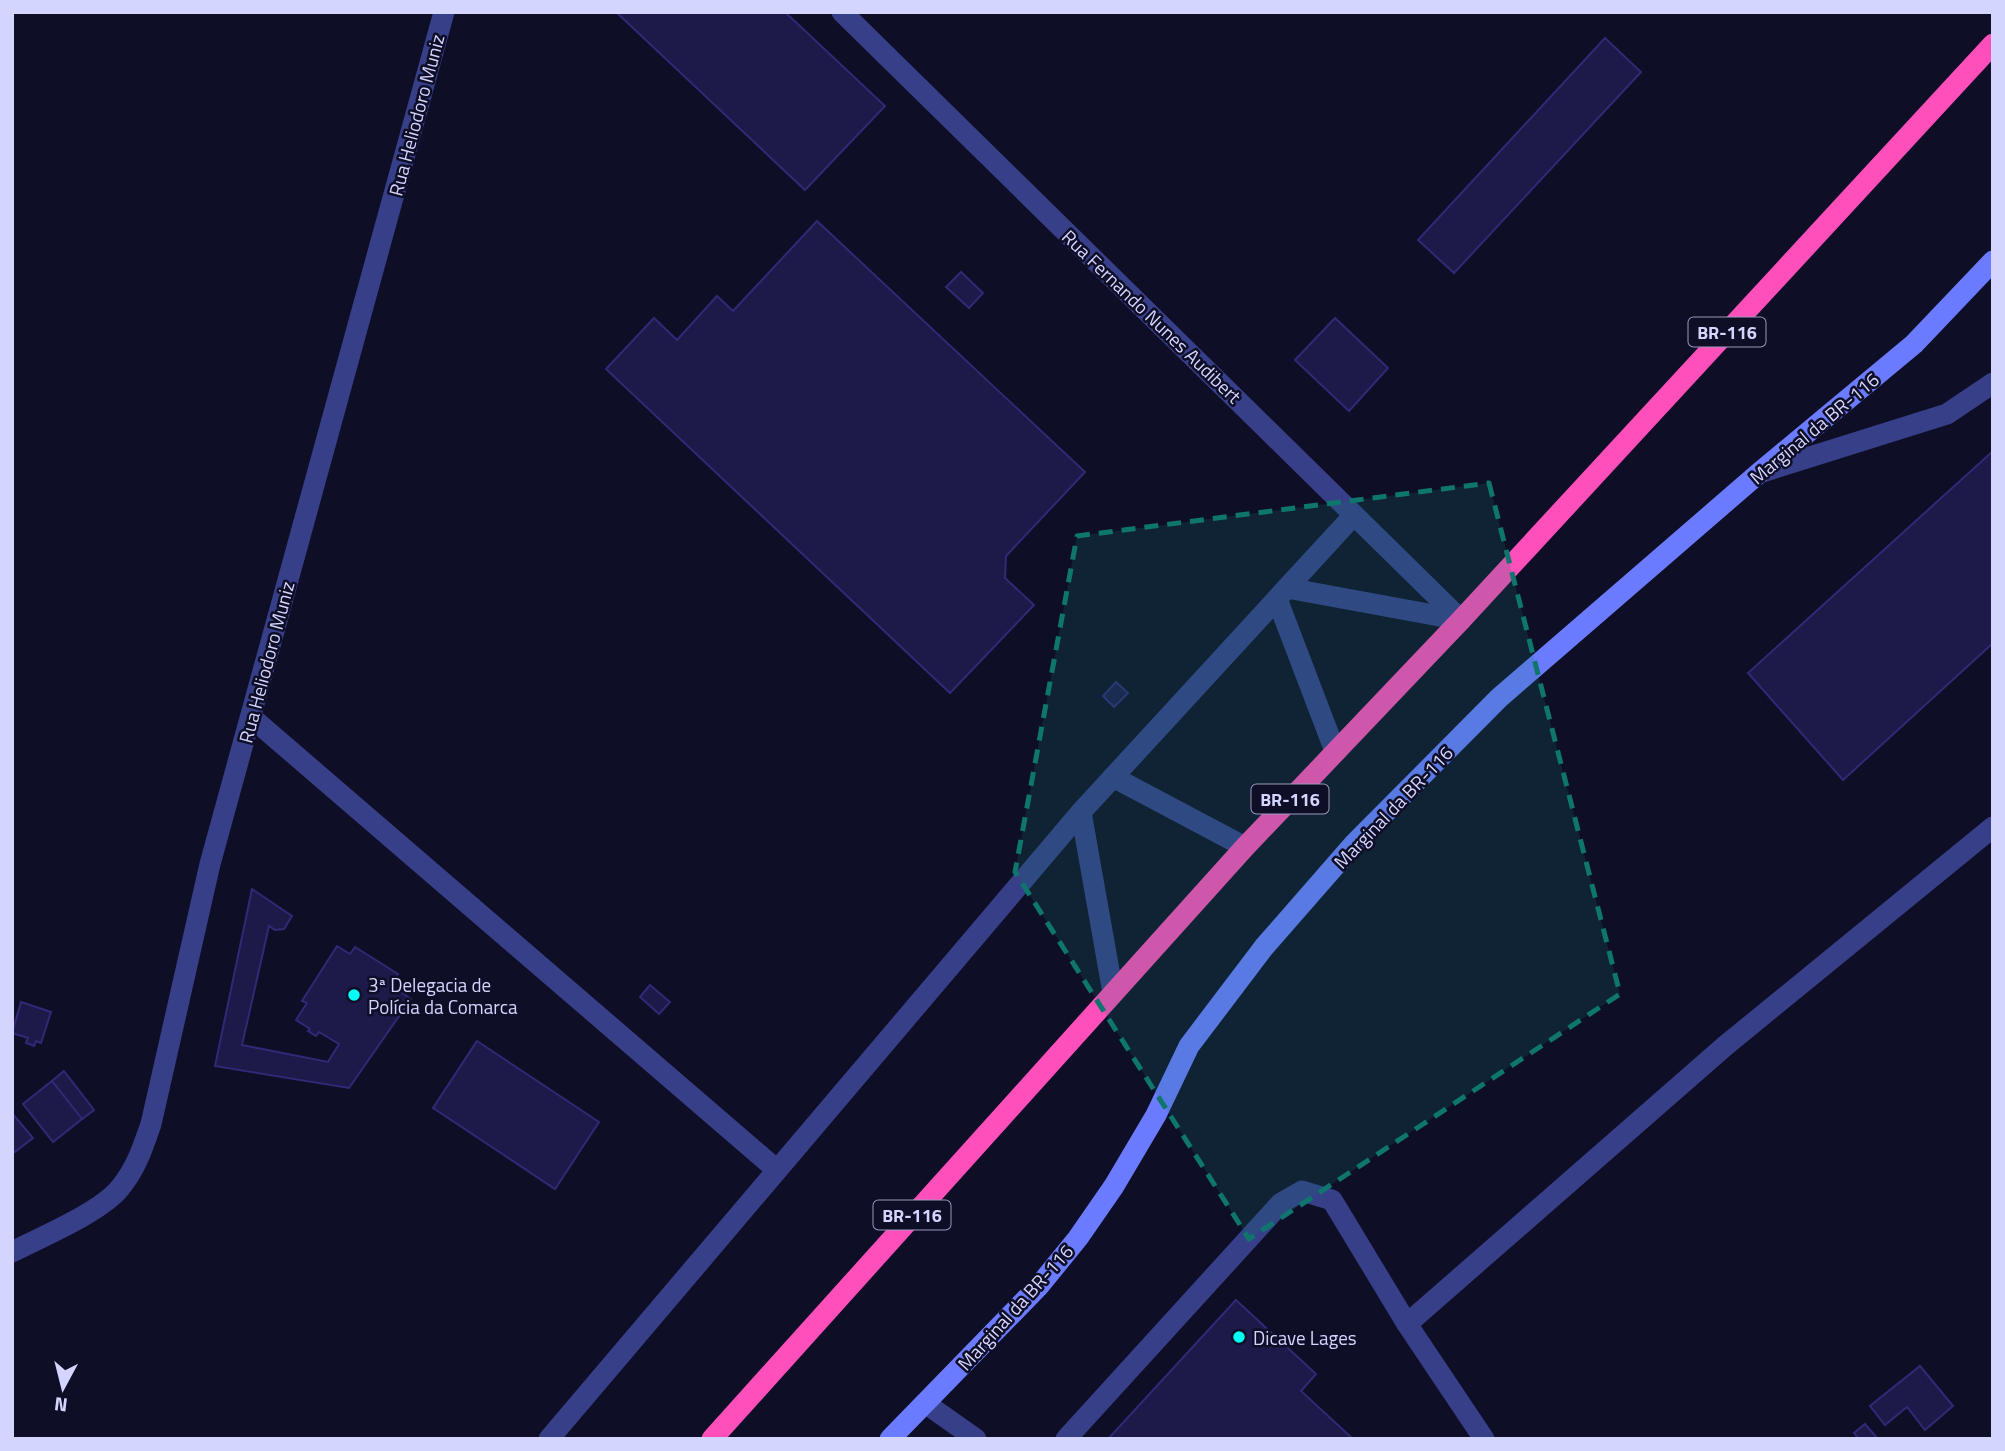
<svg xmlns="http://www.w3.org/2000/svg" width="2005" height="1451" font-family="'Titillium Web',sans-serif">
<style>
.building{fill:#1d1949;stroke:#302a76;stroke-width:2}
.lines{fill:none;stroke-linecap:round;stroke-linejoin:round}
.lane{stroke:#373f88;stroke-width:21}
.street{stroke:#373f88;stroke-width:21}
.secondary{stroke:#6b7bff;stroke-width:21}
.highway{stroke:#ff4fbb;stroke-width:21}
.marked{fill:#0f766e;fill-opacity:0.2;stroke:#0f766e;stroke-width:5;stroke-dasharray:14 9;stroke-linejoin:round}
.poi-dot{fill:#00fff7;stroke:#0f0e27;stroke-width:2.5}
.labels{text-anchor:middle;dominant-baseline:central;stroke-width:5;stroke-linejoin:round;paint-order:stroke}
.shield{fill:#0f0e27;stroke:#9999be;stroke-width:2}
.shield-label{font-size:18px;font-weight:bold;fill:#d4d5ff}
.street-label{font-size:19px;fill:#d4d5ff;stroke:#0f0e27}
.poi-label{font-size:19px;fill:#d4d5ff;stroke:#0f0e27;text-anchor:start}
</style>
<rect width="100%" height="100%" fill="#0f0e27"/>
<!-- building -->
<g class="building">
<path d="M 616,12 L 785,12 L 885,106 L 805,190 Z"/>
<path d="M 1605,38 L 1641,72 L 1454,273 L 1418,240 Z"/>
<path d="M 817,221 L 1085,472 L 1006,556 L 1005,578 L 1034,605 L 950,693 L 606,369 L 654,318 L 677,340 L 717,296 L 733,311 Z"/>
<path d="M 961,272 L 983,293 L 969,308 L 946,287 Z"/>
<path d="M 1335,318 L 1388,368 L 1349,411 L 1295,360 Z"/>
<path d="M 1993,451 L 1993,643 L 1843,780 L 1748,673 Z"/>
<path d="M 1116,682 L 1128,693 L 1114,707 L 1103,696 Z"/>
<path d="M 252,889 L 292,916 L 284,929 L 275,930 L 269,926 L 242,1045 L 328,1062 L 339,1044 L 319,1032 L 316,1036 L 308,1031 L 310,1029 L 296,1020 L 307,1003 L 302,1001 L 337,946 L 350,954 L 355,947 L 398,974 L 390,985 L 411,999 L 349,1088 L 215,1066 Z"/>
<path d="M 650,985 L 670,1002 L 659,1014 L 640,997 Z"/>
<path d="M 21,1002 L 51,1012 L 41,1043 L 36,1041 L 34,1046 L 26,1043 L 28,1038 L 12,1033 Z"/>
<path d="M 477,1041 L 599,1122 L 555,1189 L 433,1108 Z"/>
<path d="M 64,1071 L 94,1110 L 82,1119 L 52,1081 Z"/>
<path d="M 52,1081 L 82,1119 L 53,1142 L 23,1104 Z"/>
<path d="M 12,1113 L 33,1138 L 12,1154 Z"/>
<path d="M 1236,1300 L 1316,1374 L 1301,1391 L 1353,1439 L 1108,1439 Z"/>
<path d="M 1920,1366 L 1953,1406 L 1925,1430 L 1907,1407 L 1885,1425 L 1870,1406 Z"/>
<path d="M 1865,1424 L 1878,1439 L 1859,1439 L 1854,1433 Z"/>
</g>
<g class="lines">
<!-- lane -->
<g class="lane">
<path d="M 1759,473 L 1947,414 L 1993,383"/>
<path d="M 925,1403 L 976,1439"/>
<path d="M 1066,1439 L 1281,1203 L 1302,1191 L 1332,1200 L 1407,1324"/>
<path d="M 1484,1439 L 1407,1324 L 1725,1046 L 1993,827"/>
</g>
<!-- street -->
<g class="street">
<path d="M 842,12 L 1461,620"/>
<path d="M 1287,588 L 1461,620"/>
<path d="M 1277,599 L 1335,751"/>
<path d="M 251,717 L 777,1170"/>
<path d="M 1113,777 L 1245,847"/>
<path d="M 1081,812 L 1113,993"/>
<path d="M 12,1252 C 41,1237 101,1212 120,1188 C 136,1169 143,1147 151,1124 L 210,864 L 444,12"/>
<path d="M 549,1439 L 1081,812 L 1354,515"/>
</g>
<!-- secondary -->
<path class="secondary" d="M 890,1439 L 1039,1286 L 1078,1238 L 1114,1186 L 1156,1115 L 1189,1046 L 1264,947 L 1354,844 L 1499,698 L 1759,473 L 1914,344 L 1993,261"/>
<!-- highway -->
<path class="highway" d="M 712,1439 L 1245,847 L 1461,620 L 1993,44"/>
</g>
<!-- marked area -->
<path class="marked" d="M 1489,483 L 1620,994 L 1249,1239 L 1015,872 L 1077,536 Z"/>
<!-- markers -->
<g class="poi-dot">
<circle cx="354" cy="995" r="7"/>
<circle cx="1239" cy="1337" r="7"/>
</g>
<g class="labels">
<!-- shield labels -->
<g class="shield">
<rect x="1688.5" y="317.5" width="77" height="29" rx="5"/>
<rect x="1251.5" y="784.5" width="77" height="29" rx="5"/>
<rect x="873.5" y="1200.5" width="77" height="29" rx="5"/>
</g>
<g class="shield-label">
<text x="1727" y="332">BR-116</text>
<text x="1290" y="799">BR-116</text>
<text x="912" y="1215">BR-116</text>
</g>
<!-- street labels -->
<g class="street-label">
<text transform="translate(416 115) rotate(-75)">Rua Heliodoro Muniz</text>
<text transform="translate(1152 316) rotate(44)">Rua Fernando Nunes Audibert</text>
<text transform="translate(1814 428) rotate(-40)">Marginal da BR-116</text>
<text transform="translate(266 662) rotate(-75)">Rua Heliodoro Muniz</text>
<text transform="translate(1393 807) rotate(-46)">Marginal da BR-116</text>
<text transform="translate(1015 1307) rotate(-48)">Marginal da BR-116</text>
</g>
<!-- poi labels -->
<g class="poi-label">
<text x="368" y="984">3ª Delegacia de<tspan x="368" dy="22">Polícia da Comarca</tspan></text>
<text x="1253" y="1337">Dicave Lages</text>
</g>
</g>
<!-- border -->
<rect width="2005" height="1451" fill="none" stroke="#d4d5ff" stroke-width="28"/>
<!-- north arrow -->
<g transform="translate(63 1388) rotate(187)" stroke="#0f0e27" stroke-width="5" paint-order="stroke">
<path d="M0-5L12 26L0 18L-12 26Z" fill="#d4d5ff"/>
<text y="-10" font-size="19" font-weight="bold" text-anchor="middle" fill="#d4d5ff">N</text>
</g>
</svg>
